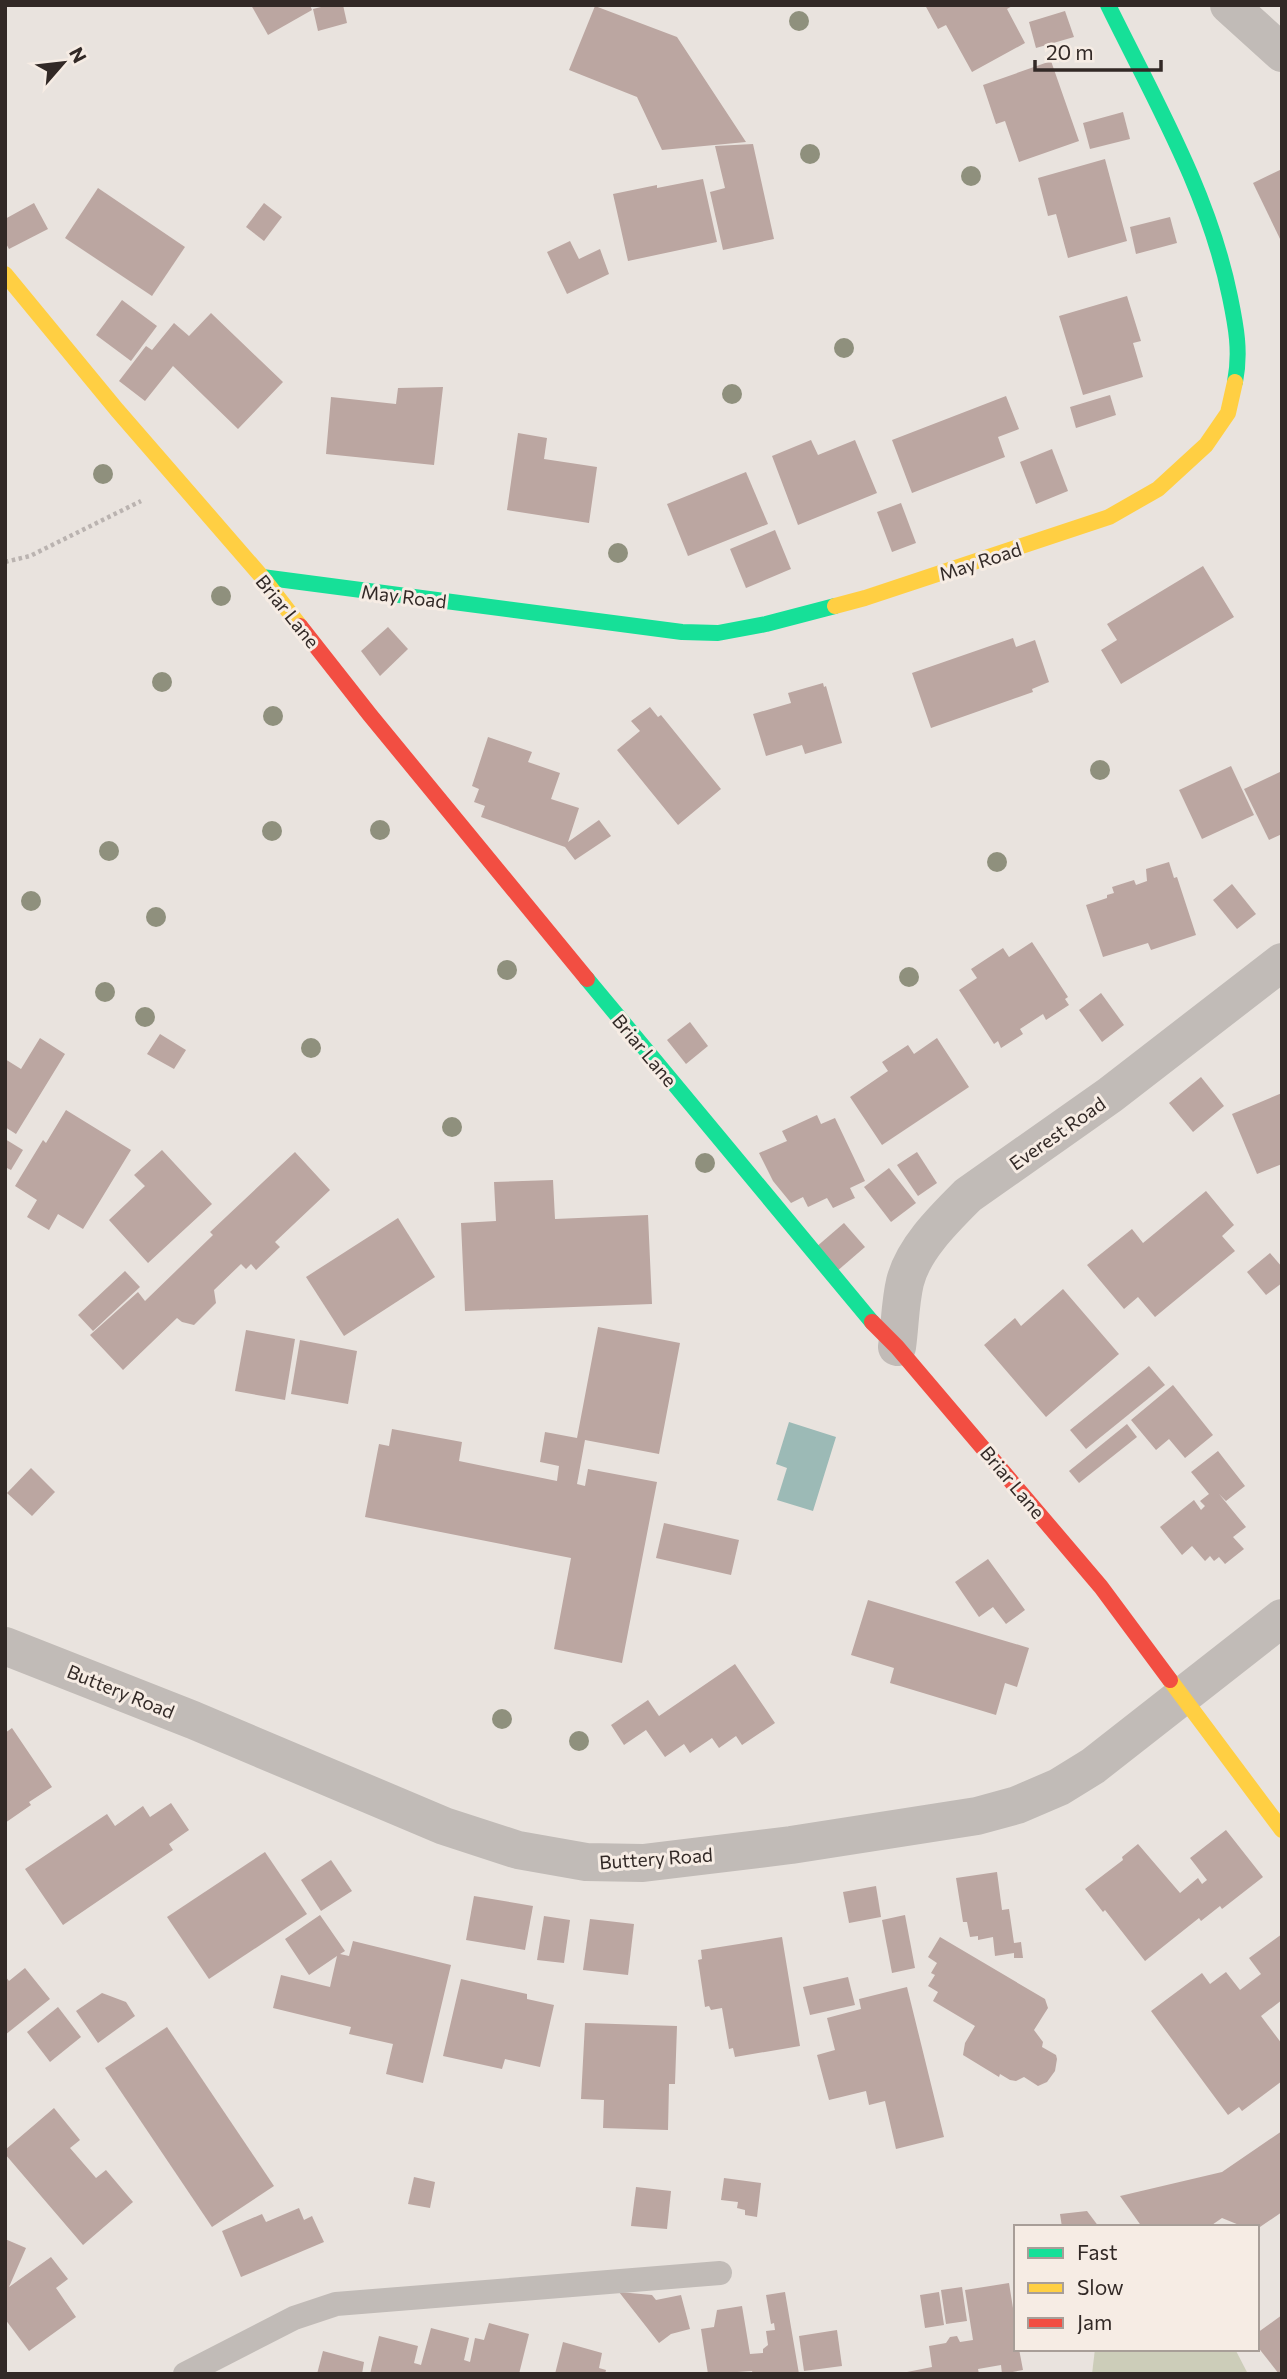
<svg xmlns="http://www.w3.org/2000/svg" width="1287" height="2379" font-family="Commissioner,sans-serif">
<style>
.green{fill:#cccdb9}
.water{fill:#9cbab6}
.building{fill:#bba6a1}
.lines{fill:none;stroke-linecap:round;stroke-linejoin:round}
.path{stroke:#bab3b0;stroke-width:4.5;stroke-dasharray:3.5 3.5;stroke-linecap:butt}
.lane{stroke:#c1bbb7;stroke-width:24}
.street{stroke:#c1bbb7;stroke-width:38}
.fast{stroke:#16e098;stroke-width:16}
.slow{stroke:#ffcf43;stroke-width:16}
.jam{stroke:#f24e42;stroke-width:16}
.tree{fill:#8f907d}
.labels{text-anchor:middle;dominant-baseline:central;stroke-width:6;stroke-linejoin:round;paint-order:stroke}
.street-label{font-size:19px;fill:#322926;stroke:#f6ece4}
</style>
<rect width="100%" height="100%" fill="#e9e3de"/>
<!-- green -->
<path class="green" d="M 1095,2349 L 1235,2349 L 1248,2374 L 1092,2374 Z"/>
<!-- water -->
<path class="water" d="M 789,1422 L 836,1437 L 813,1511 L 777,1500 L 787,1468 L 776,1464 Z"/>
<!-- building -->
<g class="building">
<path d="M 251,5 L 310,5 L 312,10 L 268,35 Z"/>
<path d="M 329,5 L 343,5 L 347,23 L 318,31 L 313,9 Z"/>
<path d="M 925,5 L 1014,5 L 1007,9 L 1025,43 L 972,72 L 946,25 L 938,29 Z"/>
<path d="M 595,6 L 677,37 L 746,142 L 662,150 L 637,97 L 569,70 Z"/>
<path d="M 1065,11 L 1074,37 L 1036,48 L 1029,22 Z"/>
<path d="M 1051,61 L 1079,141 L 1019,162 L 1005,121 L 996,124 L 983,85 Z"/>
<path d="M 1123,112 L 1130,139 L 1090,149 L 1083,123 Z"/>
<path d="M 753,144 L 774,239 L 723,250 L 710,192 L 725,188 L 715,146 Z"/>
<path d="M 1105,159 L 1127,241 L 1068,258 L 1056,214 L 1048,216 L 1038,178 Z"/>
<path d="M 1282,169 L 1282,243 L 1253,183 Z"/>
<path d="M 703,179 L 717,242 L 628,261 L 613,194 L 657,185 L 657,188 Z"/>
<path d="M 98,188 L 185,247 L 152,296 L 65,238 Z"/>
<path d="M 34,203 L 48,229 L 9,249 L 5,242 L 5,219 Z"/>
<path d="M 264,203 L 282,217 L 264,241 L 246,227 Z"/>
<path d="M 1170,217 L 1177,243 L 1136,254 L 1130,227 Z"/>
<path d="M 570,241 L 579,259 L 600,249 L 609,274 L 567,294 L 547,252 Z"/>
<path d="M 1127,296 L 1141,341 L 1133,343 L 1143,377 L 1083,395 L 1059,316 Z"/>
<path d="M 122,300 L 157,326 L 131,361 L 96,335 Z"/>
<path d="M 211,313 L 283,382 L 238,429 L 173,366 L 145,401 L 119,381 L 146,346 L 152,350 L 174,323 L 189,336 Z"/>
<path d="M 443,387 L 434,465 L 326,454 L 331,397 L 396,404 L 398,388 Z"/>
<path d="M 1110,395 L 1116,415 L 1076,428 L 1070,407 Z"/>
<path d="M 1006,396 L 1019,429 L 998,437 L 1005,457 L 912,493 L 892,440 Z"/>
<path d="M 518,433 L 547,438 L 544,459 L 597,467 L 589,523 L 507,510 Z"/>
<path d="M 811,440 L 818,455 L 855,440 L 877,493 L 798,525 L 772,456 Z"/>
<path d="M 1052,449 L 1068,491 L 1036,504 L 1020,462 Z"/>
<path d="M 746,472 L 768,524 L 688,556 L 667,504 Z"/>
<path d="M 901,503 L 916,543 L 892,552 L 877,512 Z"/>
<path d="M 775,530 L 791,569 L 746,588 L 730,549 Z"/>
<path d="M 1203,566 L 1234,617 L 1121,684 L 1101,650 L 1117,640 L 1107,624 Z"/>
<path d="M 388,627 L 408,649 L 380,676 L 361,651 Z"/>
<path d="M 1013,638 L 1016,647 L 1035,640 L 1049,682 L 1032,689 L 1033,692 L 931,728 L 912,673 Z"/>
<path d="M 823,683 L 824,687 L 826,686 L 842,743 L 805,754 L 802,745 L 766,756 L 753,714 L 791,703 L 788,693 Z"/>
<path d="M 650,707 L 658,717 L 661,715 L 721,789 L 678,825 L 617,750 L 640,731 L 631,721 Z"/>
<path d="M 488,737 L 532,752 L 528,762 L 560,773 L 551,799 L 579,808 L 568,842 L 599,820 L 611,836 L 575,860 L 565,847 L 481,817 L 485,806 L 474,802 L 479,789 L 472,786 Z"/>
<path d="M 1231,766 L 1254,815 L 1202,839 L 1179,790 Z"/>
<path d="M 1282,771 L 1282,834 L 1269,840 L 1244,789 Z"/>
<path d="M 1169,862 L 1174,878 L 1177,877 L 1196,935 L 1151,950 L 1148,943 L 1103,957 L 1086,905 L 1107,898 L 1107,895 L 1114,893 L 1112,887 L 1134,880 L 1136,885 L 1147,881 L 1146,869 Z"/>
<path d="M 1232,884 L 1256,914 L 1237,929 L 1213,900 Z"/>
<path d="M 1032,942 L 1068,997 L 1065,999 L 1069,1005 L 1046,1020 L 1043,1014 L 1020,1029 L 1023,1034 L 1001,1048 L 998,1041 L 994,1044 L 959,990 L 977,978 L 971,969 L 1003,948 L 1009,957 Z"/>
<path d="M 1101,993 L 1124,1025 L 1102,1042 L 1079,1010 Z"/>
<path d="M 690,1022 L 708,1046 L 686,1064 L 667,1040 Z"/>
<path d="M 160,1034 L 186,1050 L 174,1069 L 147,1054 Z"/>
<path d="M 40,1038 L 65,1054 L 16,1134 L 5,1127 L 5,1059 L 21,1069 Z"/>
<path d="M 937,1038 L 969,1087 L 882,1145 L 850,1097 L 888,1071 L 882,1062 L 908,1045 L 914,1054 Z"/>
<path d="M 1201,1077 L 1224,1106 L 1193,1132 L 1169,1103 Z"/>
<path d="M 1282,1093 L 1282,1164 L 1257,1174 L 1232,1114 Z"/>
<path d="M 66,1110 L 131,1150 L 83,1229 L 58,1214 L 49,1230 L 27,1217 L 37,1200 L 15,1186 L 43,1140 L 46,1143 Z"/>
<path d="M 817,1115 L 821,1124 L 835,1118 L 865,1181 L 850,1188 L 855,1198 L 833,1208 L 827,1198 L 808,1207 L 803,1197 L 791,1203 L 773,1181 L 759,1153 L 787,1141 L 782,1131 Z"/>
<path d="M 5,1139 L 23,1150 L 11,1170 L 5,1167 Z"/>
<path d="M 162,1150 L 212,1204 L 148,1263 L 109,1220 L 145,1186 L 134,1175 Z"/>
<path d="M 295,1152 L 330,1190 L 275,1242 L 280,1247 L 256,1270 L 251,1264 L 246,1269 L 241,1264 L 214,1290 L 216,1303 L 194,1325 L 182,1322 L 177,1318 L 123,1370 L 90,1335 L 138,1292 L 145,1301 L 213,1235 L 210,1232 Z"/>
<path d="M 917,1152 L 937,1183 L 918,1196 L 897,1165 Z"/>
<path d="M 889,1168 L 916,1203 L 891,1222 L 864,1187 Z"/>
<path d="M 553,1180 L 555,1219 L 648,1215 L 652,1304 L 465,1311 L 461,1223 L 496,1221 L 494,1182 Z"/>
<path d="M 1206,1191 L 1234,1225 L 1222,1236 L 1235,1251 L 1155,1317 L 1138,1297 L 1124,1309 L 1087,1265 L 1132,1229 L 1143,1243 Z"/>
<path d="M 398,1218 L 435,1277 L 344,1336 L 306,1277 Z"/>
<path d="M 844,1223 L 865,1247 L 836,1272 L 815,1248 Z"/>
<path d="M 1270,1253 L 1282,1267 L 1282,1283 L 1266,1295 L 1247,1272 Z"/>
<path d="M 125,1271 L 140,1287 L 93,1331 L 78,1315 Z"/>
<path d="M 1063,1289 L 1119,1354 L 1046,1417 L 984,1345 L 1015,1318 L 1021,1326 Z"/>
<path d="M 598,1327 L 680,1343 L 659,1454 L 585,1440 L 577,1484 L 585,1486 L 588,1469 L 657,1482 L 622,1663 L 554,1649 L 571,1558 L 365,1517 L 379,1444 L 389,1446 L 392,1429 L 462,1442 L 459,1461 L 557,1481 L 559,1466 L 540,1462 L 545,1432 L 577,1438 Z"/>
<path d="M 246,1330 L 295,1339 L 285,1400 L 235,1391 Z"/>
<path d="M 300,1340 L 357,1351 L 348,1404 L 291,1394 Z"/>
<path d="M 1149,1366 L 1165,1385 L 1086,1449 L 1070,1430 Z"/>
<path d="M 1173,1385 L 1213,1435 L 1185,1458 L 1169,1439 L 1156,1450 L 1131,1420 Z"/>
<path d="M 1127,1424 L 1137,1437 L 1079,1483 L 1069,1471 Z"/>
<path d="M 1218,1451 L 1245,1486 L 1226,1501 L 1219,1494 L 1246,1527 L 1233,1537 L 1244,1549 L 1225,1564 L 1219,1557 L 1214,1561 L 1210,1556 L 1205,1561 L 1192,1546 L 1182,1555 L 1160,1527 L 1194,1500 L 1201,1510 L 1205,1506 L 1200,1501 L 1209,1494 L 1191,1472 Z"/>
<path d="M 31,1468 L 55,1492 L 32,1516 L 7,1493 Z"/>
<path d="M 664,1523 L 739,1540 L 731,1575 L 656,1558 Z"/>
<path d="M 988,1559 L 1025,1610 L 1006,1624 L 993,1607 L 979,1617 L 955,1582 Z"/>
<path d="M 868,1600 L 1029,1648 L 1017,1687 L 1005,1683 L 996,1715 L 890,1683 L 894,1668 L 851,1655 Z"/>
<path d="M 735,1664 L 775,1723 L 742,1745 L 736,1736 L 719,1748 L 712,1738 L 690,1753 L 684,1744 L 665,1757 L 646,1730 L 624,1745 L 611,1725 L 648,1700 L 659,1716 Z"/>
<path d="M 12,1728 L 52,1787 L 29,1802 L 31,1805 L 5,1823 L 5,1733 Z"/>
<path d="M 171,1803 L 189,1830 L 169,1844 L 173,1850 L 63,1925 L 25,1869 L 107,1814 L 115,1826 L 143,1806 L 150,1817 Z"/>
<path d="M 1226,1830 L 1263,1877 L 1222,1909 L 1220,1906 L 1201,1921 L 1199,1918 L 1145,1961 L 1105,1910 L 1103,1912 L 1085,1889 L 1123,1860 L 1122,1857 L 1138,1844 L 1180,1893 L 1198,1878 L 1202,1884 L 1207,1880 L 1190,1858 Z"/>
<path d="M 265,1852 L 307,1914 L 209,1979 L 167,1917 Z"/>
<path d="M 331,1860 L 352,1891 L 321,1911 L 301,1880 Z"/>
<path d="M 997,1872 L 1002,1910 L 1009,1909 L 1014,1943 L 1021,1942 L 1023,1958 L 1014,1958 L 1014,1953 L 995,1956 L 993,1937 L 978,1940 L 978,1936 L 970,1937 L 967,1922 L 963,1922 L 956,1878 Z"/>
<path d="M 876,1886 L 881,1917 L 849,1923 L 843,1892 Z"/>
<path d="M 474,1896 L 533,1906 L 525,1950 L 466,1940 Z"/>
<path d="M 320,1915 L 345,1951 L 340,1954 L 349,1956 L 353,1941 L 451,1965 L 423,2083 L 386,2074 L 393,2044 L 349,2034 L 351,2027 L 273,2008 L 281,1975 L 330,1987 L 337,1956 L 309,1975 L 285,1939 Z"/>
<path d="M 905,1915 L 915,1968 L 892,1973 L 882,1920 Z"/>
<path d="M 544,1916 L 570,1920 L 564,1963 L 537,1960 Z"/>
<path d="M 590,1919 L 634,1924 L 628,1975 L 583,1970 Z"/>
<path d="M 1282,1934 L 1282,2000 L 1261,2016 L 1282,2044 L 1282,2081 L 1242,2111 L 1239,2107 L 1228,2115 L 1151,2011 L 1202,1973 L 1210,1984 L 1226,1972 L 1240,1990 L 1261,1974 L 1249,1958 Z"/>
<path d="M 782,1937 L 800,2046 L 735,2057 L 733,2048 L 729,2049 L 722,2008 L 711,2010 L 709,2006 L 705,2007 L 698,1960 L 702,1959 L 701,1950 Z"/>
<path d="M 940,1937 L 1045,1999 L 1048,2008 L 1034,2030 L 1043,2042 L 1042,2047 L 1056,2055 L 1057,2059 L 1055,2071 L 1047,2082 L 1038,2086 L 1024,2077 L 1016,2081 L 1010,2080 L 1000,2074 L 999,2077 L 963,2055 L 965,2043 L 975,2026 L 933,2001 L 938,1992 L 928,1986 L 935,1975 L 931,1973 L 937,1963 L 928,1957 Z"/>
<path d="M 25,1968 L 50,1999 L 5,2035 L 5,1976 L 9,1981 Z"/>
<path d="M 848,1977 L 855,2005 L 810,2015 L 803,1987 Z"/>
<path d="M 461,1979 L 527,1994 L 527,1999 L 554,2005 L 540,2067 L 505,2059 L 502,2069 L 443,2056 Z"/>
<path d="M 907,1987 L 944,2137 L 896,2149 L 885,2101 L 869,2105 L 866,2091 L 829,2100 L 817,2055 L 835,2050 L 827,2018 L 861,2009 L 859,1999 Z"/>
<path d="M 102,1993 L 126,2002 L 135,2016 L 98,2043 L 76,2011 Z"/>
<path d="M 58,2007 L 81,2037 L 50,2062 L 27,2032 Z"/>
<path d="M 585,2023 L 677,2026 L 675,2084 L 669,2084 L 668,2130 L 603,2128 L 604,2100 L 581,2099 Z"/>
<path d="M 167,2027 L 274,2186 L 212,2227 L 105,2068 Z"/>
<path d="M 54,2108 L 80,2140 L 70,2148 L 96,2178 L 106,2170 L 133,2202 L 83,2245 L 5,2154 L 5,2150 Z"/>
<path d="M 1282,2131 L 1282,2212 L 1257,2229 L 1257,2227 L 1244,2227 L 1222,2218 L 1209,2227 L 1142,2227 L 1120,2196 L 1222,2172 Z"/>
<path d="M 414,2177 L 435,2182 L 430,2208 L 408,2204 Z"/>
<path d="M 724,2178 L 761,2183 L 757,2217 L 745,2215 L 745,2210 L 737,2208 L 738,2202 L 721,2200 Z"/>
<path d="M 636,2187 L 671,2191 L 667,2229 L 631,2226 Z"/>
<path d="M 299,2208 L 304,2220 L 312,2216 L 324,2242 L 241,2277 L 222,2231 L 262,2214 L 266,2222 Z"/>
<path d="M 1087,2211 L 1099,2227 L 1062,2227 L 1060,2214 Z"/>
<path d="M 5,2239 L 26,2248 L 9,2287 L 51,2257 L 68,2279 L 56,2288 L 76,2317 L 29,2351 L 5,2319 Z"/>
<path d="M 1009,2283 L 1013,2308 L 1016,2308 L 1016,2349 L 1019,2349 L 1023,2370 L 1002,2374 L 1001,2365 L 978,2369 L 979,2374 L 897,2374 L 932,2367 L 929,2346 L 946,2343 L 950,2337 L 957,2336 L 960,2342 L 973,2340 L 965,2290 Z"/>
<path d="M 962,2287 L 967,2321 L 946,2324 L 941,2290 Z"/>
<path d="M 619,2292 L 652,2295 L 656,2300 L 681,2295 L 690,2329 L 671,2334 L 659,2343 Z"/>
<path d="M 785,2292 L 799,2374 L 753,2374 L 752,2371 L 708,2374 L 701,2329 L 714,2327 L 717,2310 L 742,2306 L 750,2354 L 763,2353 L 763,2349 L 768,2345 L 766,2331 L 775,2330 L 774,2323 L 771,2324 L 766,2295 Z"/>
<path d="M 939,2292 L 944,2325 L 925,2328 L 920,2295 Z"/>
<path d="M 1282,2315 L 1282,2374 L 1279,2374 L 1257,2346 L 1257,2333 Z"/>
<path d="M 489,2323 L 529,2334 L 519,2374 L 370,2374 L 379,2336 L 418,2346 L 414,2363 L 421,2365 L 431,2328 L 469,2338 L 464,2360 L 470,2362 L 475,2338 L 484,2340 Z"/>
<path d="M 837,2330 L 842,2366 L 804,2371 L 799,2336 Z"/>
<path d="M 563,2342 L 602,2353 L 599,2368 L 606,2370 L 605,2374 L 555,2374 Z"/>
<path d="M 323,2351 L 364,2362 L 362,2374 L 317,2374 Z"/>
</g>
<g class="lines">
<!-- path -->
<path class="path" d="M 5,562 L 30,556 L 141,501"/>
<!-- lane -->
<path class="lane" d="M 185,2374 L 294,2318 L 336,2304 L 720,2273"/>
<!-- street -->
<g class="street">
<path d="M 1229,5 L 1282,53"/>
<path d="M 897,1347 C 900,1326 900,1303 905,1282 C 913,1249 944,1219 968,1195 L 1110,1095 L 1282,962"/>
<path d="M 5,1646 L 193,1720 L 444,1826 L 518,1850 L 586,1862 L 643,1863 L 791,1845 L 977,1816 L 1017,1805 L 1059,1787 L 1093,1766 L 1282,1618"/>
</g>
<!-- fast -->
<g class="fast">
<path d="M 1108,5 C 1154,99 1209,193 1230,297 C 1236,326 1241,352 1235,382"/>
<path d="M 262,577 L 682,632 L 718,633 L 766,624 L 835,606"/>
<path d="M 587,979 L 872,1322"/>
</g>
<!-- slow -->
<g class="slow">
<path d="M 5,274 L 117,410 L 262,577 L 300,626"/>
<path d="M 835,606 L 865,598 L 1109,517 L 1158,489 L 1206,445 L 1228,413 L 1235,382"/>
<path d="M 1170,1680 L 1282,1830"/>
</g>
<!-- jam -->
<g class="jam">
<path d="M 300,626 L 370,715 L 587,979"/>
<path d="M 872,1322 L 897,1347 L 1101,1587 L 1170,1680"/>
</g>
</g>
<!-- trees -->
<g class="tree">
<circle cx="799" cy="21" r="10"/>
<circle cx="810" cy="154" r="10"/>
<circle cx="971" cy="176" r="10"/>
<circle cx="844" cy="348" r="10"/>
<circle cx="732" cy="394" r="10"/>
<circle cx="103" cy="474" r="10"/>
<circle cx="618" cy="553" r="10"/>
<circle cx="221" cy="596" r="10"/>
<circle cx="162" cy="682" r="10"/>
<circle cx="273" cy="716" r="10"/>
<circle cx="1100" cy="770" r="10"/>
<circle cx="380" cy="830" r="10"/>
<circle cx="272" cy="831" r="10"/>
<circle cx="109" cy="851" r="10"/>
<circle cx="997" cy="862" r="10"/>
<circle cx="31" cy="901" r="10"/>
<circle cx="156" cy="917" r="10"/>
<circle cx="507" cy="970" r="10"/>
<circle cx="909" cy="977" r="10"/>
<circle cx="105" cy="992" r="10"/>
<circle cx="145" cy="1017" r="10"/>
<circle cx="311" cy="1048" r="10"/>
<circle cx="452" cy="1127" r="10"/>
<circle cx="705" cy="1163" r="10"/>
<circle cx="502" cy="1719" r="10"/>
<circle cx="579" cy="1741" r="10"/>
</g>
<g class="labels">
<!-- street labels -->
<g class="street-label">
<text transform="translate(980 561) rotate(-18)">May Road</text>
<text transform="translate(404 596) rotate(7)">May Road</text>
<text transform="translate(288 611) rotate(51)">Briar Lane</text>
<text transform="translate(645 1050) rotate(50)">Briar Lane</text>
<text transform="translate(1057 1133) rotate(-35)">Everest Road</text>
<text transform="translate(1013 1482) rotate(50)">Briar Lane</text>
<text transform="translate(121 1691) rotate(22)">Buttery Road</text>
<text transform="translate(656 1858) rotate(-4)">Buttery Road</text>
</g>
</g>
<!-- border -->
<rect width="1287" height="2379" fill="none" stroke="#322926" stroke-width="14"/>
<!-- legend -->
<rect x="1014" y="2225" width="245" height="126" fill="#f6ece4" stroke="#a89e98" stroke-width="2"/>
<rect x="1028" y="2248" width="35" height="10" fill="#16e098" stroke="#a89e98" stroke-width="2"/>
<text x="1077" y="2260" font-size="21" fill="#322926">Fast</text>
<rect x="1028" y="2283" width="35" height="10" fill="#ffcf43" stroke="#a89e98" stroke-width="2"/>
<text x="1077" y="2295" font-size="21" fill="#322926">Slow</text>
<rect x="1028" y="2318" width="35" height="10" fill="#f24e42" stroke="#a89e98" stroke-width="2"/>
<text x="1077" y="2330" font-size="21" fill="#322926">Jam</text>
<!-- north arrow -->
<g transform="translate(63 63) rotate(62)" stroke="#f6ece4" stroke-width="5" paint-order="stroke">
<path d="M0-5L12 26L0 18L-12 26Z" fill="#322926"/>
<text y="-10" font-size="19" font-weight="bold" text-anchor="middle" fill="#322926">N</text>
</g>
<!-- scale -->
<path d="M1035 60v10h126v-10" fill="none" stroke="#322926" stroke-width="3.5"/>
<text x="1046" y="60" font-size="21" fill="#322926" stroke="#f6ece4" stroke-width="5" paint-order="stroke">20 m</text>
</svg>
